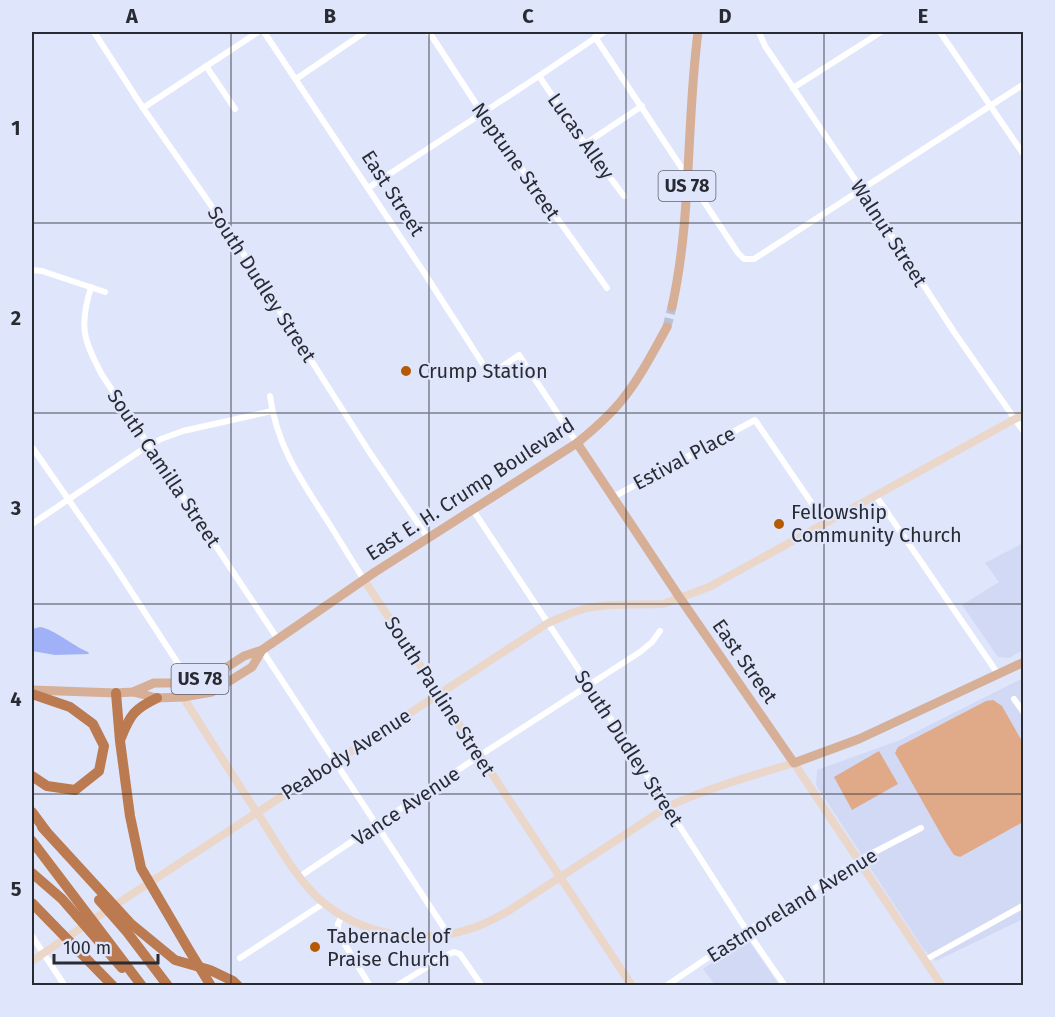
<svg xmlns="http://www.w3.org/2000/svg" width="1055" height="1017" font-family="'Fira Sans',sans-serif">
<style>
.built{fill:#d2d9f5}
.green{fill:#e0aa89}
.water{fill:#a1b1f7}
.lines{fill:none;stroke-linecap:round;stroke-linejoin:round}
.primary-tunnel{stroke:#bbc0d3;stroke-width:9;stroke-dasharray:9 4.5;stroke-linecap:butt}
.street{stroke:#fff;stroke-width:6}
.secondary{stroke:#ebd7ca;stroke-width:8}
.primary{stroke:#d6af96;stroke-width:9}
.highway{stroke:#bb7a50;stroke-width:10}
.grid{fill:none;stroke:#292b33;stroke-width:1.5;stroke-opacity:0.55}
.poi-dot{fill:#b65903;stroke:#dfe5fb;stroke-width:2}
.labels{text-anchor:middle;dominant-baseline:central;stroke-width:4.5;stroke-linejoin:round;paint-order:stroke}
.shield{fill:#dfe5fb;stroke:#60636f;stroke-width:1.5}
.shield-label{font-size:18px;font-weight:bold;fill:#292b33}
.street-label{font-size:20px;fill:#292b33;stroke:#dfe5fb}
.poi-label{font-size:20px;fill:#292b33;stroke:#dfe5fb;text-anchor:start}
.neatline{fill:none;stroke:#292b33;stroke-width:2}
.grid-label{font-size:20px;text-anchor:middle;font-weight:bold;fill:#292b33}
</style>
<rect width="100%" height="100%" fill="#dfe5fb"/>
<!-- built -->
<g class="built">
<path d="M 1023,543 L 1023,650 L 1009,658 L 998,657 L 962,605 L 999,582 L 985,563 Z"/>
<path d="M 1023,678 L 1023,919 L 936,961 L 924,950 L 816,785 L 817,770 L 900,740 Z"/>
<path d="M 747,938 L 779,985 L 715,985 L 703,969 Z"/>
</g>
<!-- green -->
<g class="green">
<path d="M 993,700 L 1002,706 L 1023,743 L 1023,822 L 960,857 L 954,855 L 946,843 L 895,753 L 898,747 L 986,701 Z"/>
<path d="M 879,751 L 898,784 L 852,810 L 834,777 Z"/>
</g>
<!-- water -->
<path class="water" d="M 40,627 C 54,629 73,646 88,652 L 89,654 L 55,655 L 32,651 L 32,629 Z"/>
<g class="lines">
<!-- primary-tunnel -->
<path class="primary-tunnel" d="M 667,327 L 672,307"/>
<!-- street -->
<g class="street">
<path d="M 94,32 L 143,108 L 231,234 L 370,453 L 428,538"/>
<path d="M 264,32 L 425,274 L 490,375 L 519,355 L 577,443"/>
<path d="M 429,32 L 482,113 L 607,288"/>
<path d="M 759,32 L 765,46 L 862,190 L 954,332 L 1024,432"/>
<path d="M 940,32 L 1024,155"/>
<path d="M 595,37 L 738,253 L 744,259 L 754,259 L 1024,84"/>
<path d="M 206,66 L 235,109"/>
<path d="M 539,76 L 585,144 L 624,196"/>
<path d="M 296,79 L 365,32"/>
<path d="M 793,88 L 881,32"/>
<path d="M 143,108 L 258,32"/>
<path d="M 585,144 L 642,106"/>
<path d="M 368,188 L 539,76 L 604,32"/>
<path d="M 32,270 L 42,271 L 105,292"/>
<path d="M 91,287 C 79,327 83,339 102,375 L 277,638"/>
<path d="M 270,396 C 277,448 303,483 330,525 C 341,543 353,562 364,580"/>
<path d="M 32,447 L 114,565 L 179,665 L 188,681"/>
<path d="M 876,496 L 998,674"/>
<path d="M 613,497 L 755,420 L 826,524"/>
<path d="M 473,510 L 589,685 L 747,931 L 785,986"/>
<path d="M 32,524 L 140,451 L 161,439 L 183,431 L 272,411"/>
<path d="M 262,650 L 448,934"/>
<path d="M 1014,699 L 1024,713"/>
<path d="M 299,877 L 479,756 L 640,652 L 652,642 L 660,631"/>
<path d="M 342,915 L 338,924 L 338,933 L 370,986"/>
<path d="M 32,936 L 65,986"/>
<path d="M 240,958 L 324,903"/>
<path d="M 925,960 L 1024,905"/>
<path d="M 396,986 L 447,955 L 454,952 L 460,954 L 482,986"/>
<path d="M 666,986 L 747,931 L 859,860 L 921,828"/>
</g>
<!-- secondary -->
<g class="secondary">
<path d="M 364,580 L 632,986"/>
<path d="M 183,697 C 209,738 235,780 262,820 C 279,847 295,876 318,898 C 359,935 420,946 473,928 C 486,924 498,917 510,910 L 667,807 C 708,788 751,776 794,763 L 942,986"/>
<path d="M 32,961 L 100,915 L 548,623 L 569,614 L 586,608 L 609,605 L 663,604 L 709,587 L 1024,414"/>
</g>
<!-- primary -->
<g class="primary">
<path d="M 672,307 C 692,217 686,123 698,32"/>
<path d="M 577,443 L 680,598 L 794,763 L 859,739 L 1024,662"/>
<path d="M 32,690 L 116,693 L 133,692 L 154,683 L 172,683 L 207,678 L 224,669 L 244,656 L 262,650 L 375,572 L 577,443 C 593,430 609,416 622,400 C 640,378 653,352 667,327"/>
<path d="M 133,692 L 157,698 L 183,697 L 212,692 L 252,667 L 262,650"/>
</g>
<!-- highway -->
<g class="highway">
<path d="M 116,693 L 120,741 L 130,816 L 141,868 L 189,950 L 211,986"/>
<path d="M 32,694 L 70,707 L 93,724 L 104,746 L 99,771 L 75,790 L 47,786 L 32,776"/>
<path d="M 121,738 C 130,715 134,709 157,698"/>
<path d="M 32,812 L 46,831"/>
<path d="M 42,827 L 130,923 L 175,960 L 210,970 L 233,981 L 238,986"/>
<path d="M 32,841 L 142,986"/>
<path d="M 32,873 L 62,899 L 122,968"/>
<path d="M 99,900 L 127,932 L 168,986"/>
<path d="M 32,903 L 113,986"/>
</g>
</g>
<!-- grid -->
<path class="grid" d="M 231,32 L 231,986M 429,32 L 429,986M 626,32 L 626,986M 824,32 L 824,986M 32,223 L 1024,223M 32,413 L 1024,413M 32,604 L 1024,604M 32,794 L 1024,794"/>
<!-- markers -->
<g class="poi-dot">
<circle cx="406" cy="371" r="6"/>
<circle cx="779" cy="524" r="6"/>
<circle cx="315" cy="947" r="6"/>
</g>
<g class="labels">
<!-- shield labels -->
<g class="shield">
<rect x="658.5" y="171" width="57" height="30" rx="4.5"/>
<rect x="171.5" y="664" width="57" height="30" rx="4.5"/>
</g>
<g class="shield-label">
<text x="687" y="186">US 78</text>
<text x="200" y="679">US 78</text>
</g>
<!-- street labels -->
<g class="street-label">
<text transform="translate(581 136) rotate(55)">Lucas Alley</text>
<text transform="translate(516 161) rotate(55)">Neptune Street</text>
<text transform="translate(393 193) rotate(57)">East Street</text>
<text transform="translate(889 233) rotate(57)">Walnut Street</text>
<text transform="translate(262 284) rotate(57)">South Dudley Street</text>
<text transform="translate(684 458) rotate(-28)">Estival Place</text>
<text transform="translate(164 468) rotate(56)">South Camilla Street</text>
<text transform="translate(470 489) rotate(-33)">East E. H. Crump Boulevard</text>
<text transform="translate(745 661) rotate(55)">East Street</text>
<text transform="translate(440 696) rotate(57)">South Pauline Street</text>
<text transform="translate(629 748) rotate(57)">South Dudley Street</text>
<text transform="translate(346 754) rotate(-33)">Peabody Avenue</text>
<text transform="translate(406 806) rotate(-34)">Vance Avenue</text>
<text transform="translate(792 905) rotate(-32)">Eastmoreland Avenue</text>
</g>
<!-- poi labels -->
<g class="poi-label">
<text x="418" y="371">Crump Station</text>
<text x="791" y="512">Fellowship<tspan x="791" dy="23">Community Church</tspan></text>
<text x="327" y="936">Tabernacle of<tspan x="327" dy="23">Praise Church</tspan></text>
</g>
</g>
<!-- border -->
<rect width="1055" height="1017" fill="none" stroke="#dfe5fb" stroke-width="66"/>
<!-- scale -->
<path d="M54 954v9h104v-9" fill="none" stroke="#292b33" stroke-width="3"/>
<text x="63" y="954" font-size="18" fill="#292b33" stroke="#dfe5fb" stroke-width="4.5" paint-order="stroke">100 m</text>
<rect x="33" y="33" width="989" height="951" class="neatline"/>
<g class="grid-label">
<text x="132" y="23">A</text>
<text x="330" y="23">B</text>
<text x="528" y="23">C</text>
<text x="725" y="23">D</text>
<text x="923" y="23">E</text>
<text x="16" y="135">1</text>
<text x="16" y="325">2</text>
<text x="16" y="515">3</text>
<text x="16" y="706">4</text>
<text x="16" y="896">5</text>
</g>
</svg>
